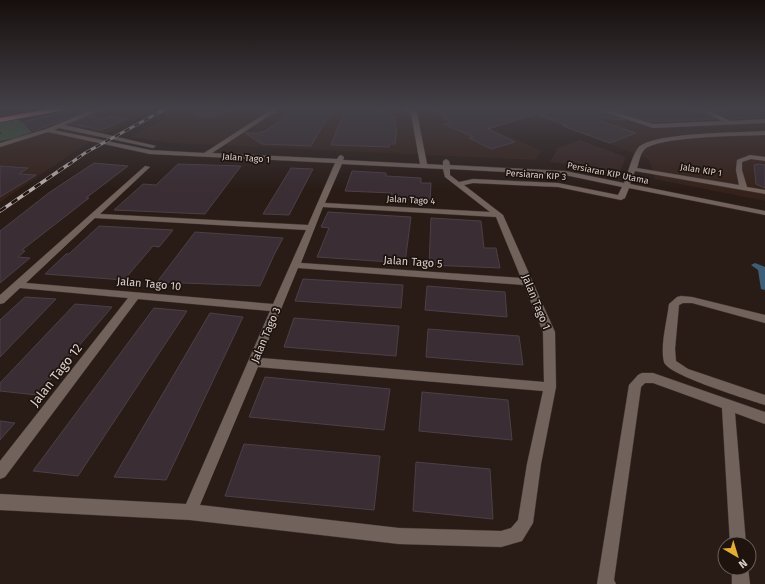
<svg xmlns="http://www.w3.org/2000/svg" width="765" height="584" font-family="'Fira Sans',sans-serif">
<style>
.commercial{fill:#372422}
.built{fill:#35221a}
.forest{fill:#3a593f}
.water{fill:#3d5e76}
.building{fill:#3a2d34;stroke:#4d3f47}
.lines{fill:none;stroke-linecap:round;stroke-linejoin:round}
.minor-casing{stroke:#413634;stroke-width:1}
.highway-casing{stroke:#413634;stroke-width:1}
.minor{fill:#71625c;fill-rule:evenodd}
.highway{fill:#fc8aa1;fill-rule:evenodd}
.rail-far1-casing{stroke:#b7aca9;stroke-width:3}
.rail-casing{stroke:#b7aca9;stroke-width:3.5}
.rail-far1{stroke:#1f130e;stroke-width:2;stroke-dasharray:5.5;stroke-linecap:butt}
.rail{stroke:#1f130e;stroke-width:2.5;stroke-dasharray:7;stroke-linecap:butt}
.labels{text-anchor:middle;dominant-baseline:central;stroke-width:3.5;stroke-linejoin:round;paint-order:stroke}
.far-street-label{font-size:9px;fill:#dad0cd;stroke:#1f130e}
.street-label{font-size:11px;fill:#dad0cd;stroke:#1f130e}
.near-street-label{font-size:13px;fill:#dad0cd;stroke:#1f130e}
</style>
<rect width="100%" height="100%" fill="#291c17"/>
<!-- commercial -->
<path class="commercial" d="M 580,140 L 626,157 L 620,172 L 614,173 L 576,165 L 550,162 L 558,148 Z"/>
<!-- built -->
<g class="built">
<path d="M 78,108 L 158,108 L 86,144 L 0,202 L 0,140 L 8,122 Z"/>
<path d="M 186,108 L 510,108 L 532,116 L 492,129 L 542,151 L 535,160 L 172,143 L 131,137 Z"/>
<path d="M 513,108 L 765,108 L 765,201 L 655,179 L 649,159 Z"/>
</g>
<!-- forest -->
<path class="forest" d="M 18,119 L 32,132 L 16,138 L 0,141 L 0,134 L 2,133 L 0,132 L 0,122 Z"/>
<!-- water -->
<path class="water" d="M 755,263 L 765,267 L 765,290 L 761,289 L 758,270 L 751,265 Z"/>
<!-- building -->
<g class="building">
<path d="M 80,108 L 87,111 L 34,131 L 22,122 Z"/>
<path d="M 206,108 L 231,108 L 213,118 L 194,115 Z"/>
<path d="M 300,108 L 333,108 L 311,146 L 262,144 L 245,133 L 259,133 L 265,131 Z"/>
<path d="M 346,108 L 376,108 L 396,118 L 395,129 L 397,129 L 395,144 L 390,144 L 389,147 L 331,145 Z"/>
<path d="M 427,108 L 505,108 L 511,110 L 520,108 L 592,108 L 625,120 L 601,118 L 601,121 L 636,133 L 610,143 L 563,126 L 567,125 L 536,114 L 488,129 L 515,142 L 491,149 L 469,138 L 473,137 L 444,124 L 452,122 L 443,118 L 447,117 Z"/>
<path d="M 607,108 L 685,108 L 692,112 L 702,112 L 716,119 L 653,122 Z"/>
<path d="M 765,108 L 765,117 L 731,119 L 714,111 Z"/>
<path d="M 93,115 L 101,120 L 110,116 L 127,119 L 102,130 L 70,124 Z"/>
<path d="M 94,163 L 128,166 L 86,198 L 89,198 L 22,250 L 25,251 L 18,257 L 30,258 L 0,283 L 0,231 L 50,192 Z"/>
<path d="M 178,164 L 241,166 L 205,214 L 114,210 L 143,184 L 156,185 Z"/>
<path d="M 759,164 L 765,165 L 765,188 L 756,184 L 754,165 Z"/>
<path d="M 0,166 L 28,168 L 19,174 L 36,175 L 0,197 Z"/>
<path d="M 291,168 L 313,169 L 289,215 L 263,214 Z"/>
<path d="M 352,171 L 386,173 L 386,176 L 421,178 L 421,183 L 431,183 L 430,200 L 391,198 L 392,193 L 345,191 Z"/>
<path d="M 328,212 L 411,217 L 405,263 L 317,257 L 329,228 L 321,227 Z"/>
<path d="M 431,218 L 481,221 L 484,248 L 496,248 L 500,268 L 429,265 Z"/>
<path d="M 99,226 L 173,230 L 159,247 L 153,246 L 124,280 L 45,274 L 66,254 L 69,254 Z"/>
<path d="M 195,232 L 283,238 L 274,255 L 260,286 L 157,282 Z"/>
<path d="M 303,279 L 403,285 L 401,308 L 295,301 Z"/>
<path d="M 427,286 L 505,292 L 507,317 L 425,310 Z"/>
<path d="M 25,297 L 56,299 L 0,357 L 0,320 Z"/>
<path d="M 75,304 L 112,307 L 37,395 L 0,391 L 0,383 Z"/>
<path d="M 154,308 L 187,311 L 78,476 L 33,471 Z"/>
<path d="M 210,313 L 243,317 L 166,480 L 114,477 Z"/>
<path d="M 294,318 L 399,326 L 396,356 L 284,347 Z"/>
<path d="M 428,329 L 519,336 L 523,365 L 426,357 Z"/>
<path d="M 265,377 L 390,389 L 384,430 L 249,417 Z"/>
<path d="M 422,392 L 508,400 L 512,440 L 419,431 Z"/>
<path d="M 0,421 L 15,423 L 0,440 Z"/>
<path d="M 244,444 L 380,456 L 374,510 L 225,496 Z"/>
<path d="M 416,462 L 490,469 L 493,519 L 413,511 Z"/>
</g>
<g class="lines">
<defs>
<g id="minor">
<path d="M 97,108 L 105,108 L 65,125 L 156,146 L 153,148 L 59,128 L 54,130 L 150,150 L 204,153 L 274,108 L 281,108 L 212,153 L 337,159 L 339,156 L 341,155 L 344,157 L 343,160 L 420,164 L 411,114 L 400,108 L 408,108 L 417,113 L 427,164 L 443,165 L 443,161 L 446,159 L 449,161 L 450,165 L 565,171 L 624,183 C 628,173 632,156 638,148 C 651,132 742,133 765,131 L 765,135 C 744,136 656,136 644,150 C 640,154 639,163 637,168 L 739,185 L 736,170 L 737,160 L 750,155 L 765,157 L 765,161 L 751,159 L 742,162 L 742,170 L 747,187 L 765,190 L 765,194 L 635,171 L 630,184 L 765,211 L 765,215 L 629,188 L 625,198 L 621,200 L 558,187 L 473,183 L 464,185 L 503,215 L 555,332 L 556,387 L 541,464 L 533,523 L 522,541 L 501,547 L 399,544 L 190,520 L 0,510 L 0,494 L 186,504 L 270,311 L 138,299 L 5,477 L 0,479 L 0,461 L 128,298 L 20,288 L 4,303 L 0,304 L 0,295 L 145,166 L 150,167 L 100,214 L 308,225 L 335,163 L 150,154 L 48,132 L 0,147 L 0,143 L 46,129 ZM 342,164 L 443,169 L 445,177 L 490,212 L 325,203 ZM 450,169 L 565,175 L 622,187 L 618,195 L 558,183 L 473,179 L 459,182 L 450,175 ZM 323,207 L 496,217 L 521,278 L 301,263 ZM 95,218 L 306,230 L 273,304 L 26,283 ZM 298,268 L 524,285 L 543,332 L 544,382 L 261,358 ZM 258,367 L 543,391 L 527,464 L 518,520 L 511,528 L 501,531 L 399,528 L 200,505 Z"/>
<path d="M 593,108 L 602,108 L 653,124 L 722,121 L 698,108 L 705,108 L 730,121 L 765,119 L 765,123 L 653,128 Z"/>
<path d="M 681,296 L 692,297 L 765,315 L 765,323 L 692,303 L 683,303 L 679,305 L 675,349 L 676,361 L 688,369 L 765,395 L 765,405 C 750,400 667,375 664,362 C 660,346 667,321 669,304 L 677,297 Z"/>
<path d="M 642,373 L 653,373 L 765,412 L 765,424 L 735,413 L 746,544 L 730,544 L 722,408 L 653,383 L 645,383 L 641,387 L 614,580 L 616,584 L 597,584 L 629,385 L 638,375 Z"/>
<path d="M 732,568 L 748,568 L 750,584 L 732,584 Z"/>
</g>
<path id="highway" d="M 54,108 L 68,108 L 65,110 L 0,122 L 0,118 Z"/>
</defs>
<!-- minor casing -->
<use href="#minor" class="minor-casing"/>
<!-- highway casing -->
<use href="#highway" class="highway-casing"/>
<!-- minor -->
<use href="#minor" class="minor"/>
<!-- highway -->
<use href="#highway" class="highway"/>
<defs>
<path id="rail-far1" d="M 68,165 L 85,153 L 167,108"/>
<path id="rail" d="M 0,211 L 69,164"/>
</defs>
<!-- rail-far1 casing -->
<use href="#rail-far1" class="rail-far1-casing"/>
<!-- rail casing -->
<use href="#rail" class="rail-casing"/>
<!-- rail-far1 -->
<use href="#rail-far1" class="rail-far1"/>
<!-- rail -->
<use href="#rail" class="rail"/>
</g>
<!-- sky -->
<linearGradient id="sky" x2="0" y2="1"><stop stop-color="#170f0d"/><stop offset="0.57" stop-color="#434047"/><stop offset="1" stop-color="#434047" stop-opacity="0"/></linearGradient>
<rect width="765" height="190" fill="url(#sky)"/>
<g class="labels">
<!-- far-street labels -->
<g class="far-street-label">
<text transform="translate(246 158) rotate(4)">Jalan Tago 1</text>
<text transform="translate(701 170) rotate(9)">Jalan KIP 1</text>
<text transform="translate(608 173) rotate(11)">Persiaran KIP Utama</text>
<text transform="translate(536 175) rotate(4)">Persiaran KIP 3</text>
<text transform="translate(411 200) rotate(3)">Jalan Tago 4</text>
</g>
<!-- street labels -->
<g class="street-label">
<text transform="translate(413 262) rotate(4)">Jalan Tago 5</text>
<text transform="translate(149 284) rotate(5)">Jalan Tago 10</text>
<text transform="translate(536 302) rotate(68)">Jalan Tago 1</text>
<text transform="translate(266 335) rotate(-67)">Jalan Tago 3</text>
</g>
<!-- near-street labels -->
<g class="near-street-label">
<text transform="translate(56 375) rotate(-52)">Jalan Tago 12</text>
</g>
</g>
<!-- north arrow -->
<g transform="translate(737 556) rotate(142)"><circle r="19" fill="#1f130e" stroke="#6a5f5a"/>
<path d="M0-3L7 15L0 10L-7 15Z" fill="#e4ae35"/>
<text y="-6" font-size="11" font-weight="bold" text-anchor="middle" fill="#dad0cd">N</text>
</g>
</svg>
